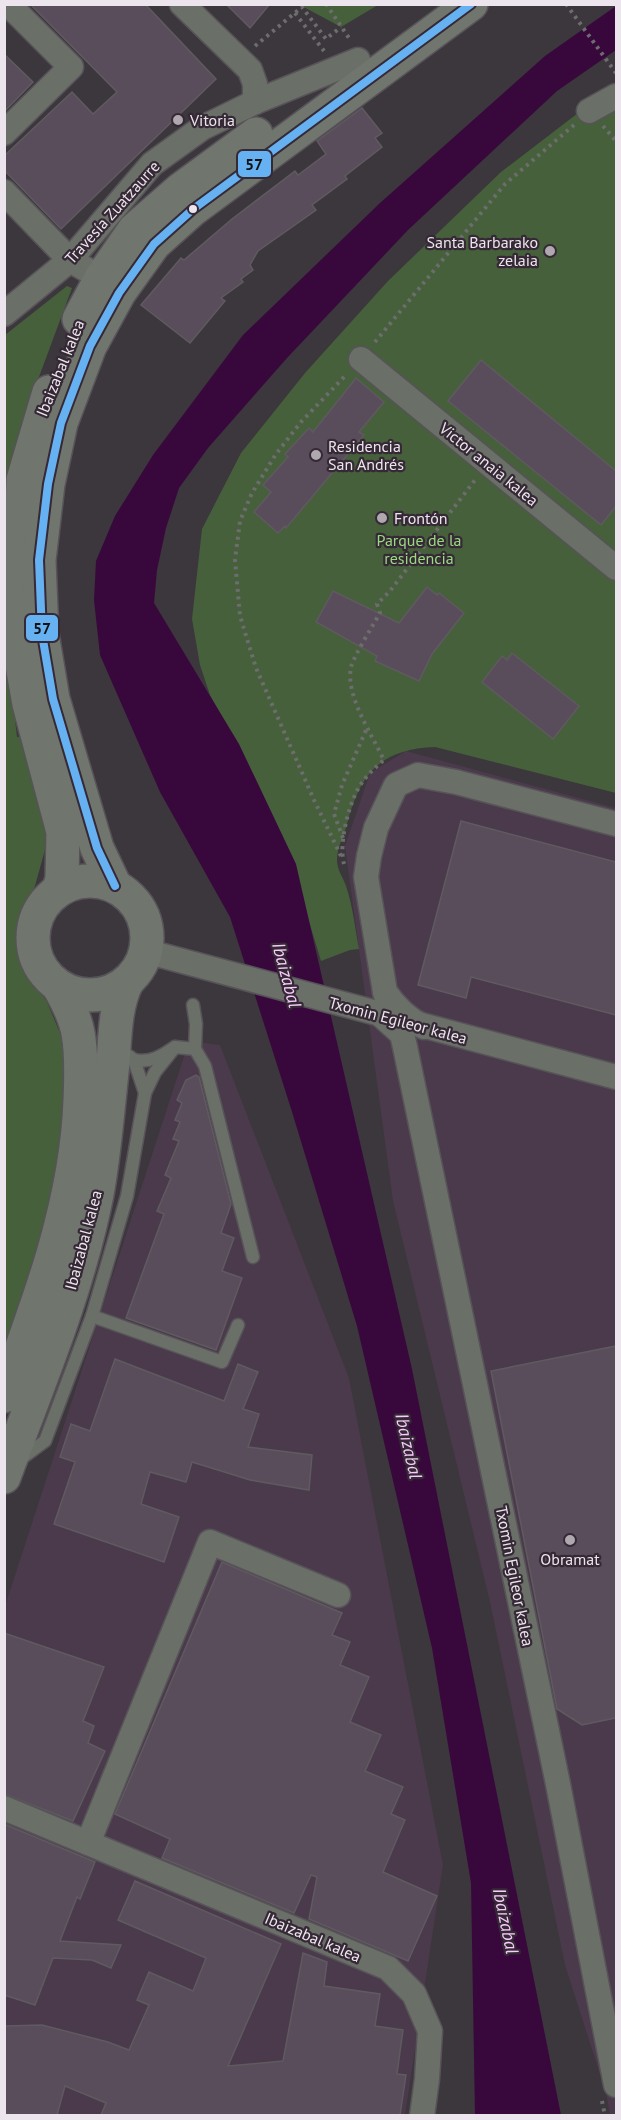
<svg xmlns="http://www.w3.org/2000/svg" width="621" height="2120" font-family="'PT Sans',sans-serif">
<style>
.built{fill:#4a3a4b}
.green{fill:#46603b}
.water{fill:#38083d}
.building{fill:#5a4d5b;stroke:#5f5a60;stroke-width:1.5}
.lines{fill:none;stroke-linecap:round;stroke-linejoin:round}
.lane-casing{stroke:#575358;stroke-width:15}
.street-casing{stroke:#575358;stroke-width:27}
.highway-casing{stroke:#575358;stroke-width:36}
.path{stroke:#6c6d6c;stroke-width:4;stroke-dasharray:3 4.5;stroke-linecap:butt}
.lane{stroke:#6a6f68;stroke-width:12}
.street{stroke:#6a6f68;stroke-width:24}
.highway{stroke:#70756e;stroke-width:33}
.bus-1-casing{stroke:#352936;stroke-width:12}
.bus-1{stroke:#66b1f2;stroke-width:8}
.poi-dot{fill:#afa8af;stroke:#352936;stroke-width:2}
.bus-dot{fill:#ede5ed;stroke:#352936;stroke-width:2}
.labels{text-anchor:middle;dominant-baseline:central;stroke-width:4.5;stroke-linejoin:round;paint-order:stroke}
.poi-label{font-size:16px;fill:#ede5ed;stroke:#352936;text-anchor:start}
.street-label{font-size:16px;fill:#ede5ed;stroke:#352936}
.park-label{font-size:16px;fill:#99db7f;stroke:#352936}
.water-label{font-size:18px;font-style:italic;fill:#facbfd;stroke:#352936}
.line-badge{stroke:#352936;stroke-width:2}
.pale-badge-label{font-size:16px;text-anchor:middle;font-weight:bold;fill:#111}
</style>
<rect width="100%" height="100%" fill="#3c363d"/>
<!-- built -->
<g class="built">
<path d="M 406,751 L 616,808 L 616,2115 L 610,2115 L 606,2093 L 565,1965 L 490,1602 L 393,1201 L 345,846 L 370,773 Z"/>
<path d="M 189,1041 L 220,1045 L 349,1378 L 443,1865 L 405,2115 L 5,2116 L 5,1606 Z"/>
</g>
<!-- green -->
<g class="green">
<path d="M 300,5 L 378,5 L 341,27 Z"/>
<path d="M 616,88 L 616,793 L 435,747 C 380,749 360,774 347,824 C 344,835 337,848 337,860 C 337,870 343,877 346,886 C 353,906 355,929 359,949 L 350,950 L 321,961 L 285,842 L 254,776 L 210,695 L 200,665 L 192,619 L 202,529 L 241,453 L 305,373 L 388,281 L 501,172 L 595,100 Z"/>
<path d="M 67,286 L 72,288 L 20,428 L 5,532 L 5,335 Z"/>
<path d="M 4,621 L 17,737 L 26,736 L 51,828 L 35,886 L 25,910 L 20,940 L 27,971 L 47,1002 L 65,1045 L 66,1092 L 53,1188 L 39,1247 L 4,1349 Z"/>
</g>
<!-- water -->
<path class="water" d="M 616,6 L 616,50 L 557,91 L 408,230 L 287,358 L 208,448 L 179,488 L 166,528 L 157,570 L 154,603 L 239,744 L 296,864 L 412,1369 L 561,2115 L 475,2115 L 471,1883 L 432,1648 L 357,1326 L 293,1115 L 230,917 L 160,792 L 100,655 L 94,600 L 96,561 L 115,516 L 153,455 L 243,335 L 380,203 L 545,56 Z"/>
<!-- building -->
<g class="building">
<path d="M 30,4 L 145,4 L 216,79 L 61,229 L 4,170 L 4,156 L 72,92 L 93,114 L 117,92 Z"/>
<path d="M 226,4 L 270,4 L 250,28 Z"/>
<path d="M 4,54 L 33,82 L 4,112 Z"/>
<path d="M 362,108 L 382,133 L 375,138 L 382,147 L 345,176 L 347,179 L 312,205 L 316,210 L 258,251 L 250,265 L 253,270 L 241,279 L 243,282 L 221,298 L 225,301 L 190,343 L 141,305 L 181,258 L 184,260 L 232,219 L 295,171 L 298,175 L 326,154 L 317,141 Z"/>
<path d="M 481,360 L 616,471 L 616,506 L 601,525 L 448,401 Z"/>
<path d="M 356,378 L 384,402 L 359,432 L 364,435 L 286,528 L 285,526 L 278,533 L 254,512 L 271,492 L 263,485 L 288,457 L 285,454 L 309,428 L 313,432 Z"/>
<path d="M 427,587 L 437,595 L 439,593 L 464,613 L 432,654 L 419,681 L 375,661 L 377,656 L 316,622 L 333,591 L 399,623 Z"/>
<path d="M 512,653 L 579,706 L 553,739 L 482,682 L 502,656 L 507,660 Z"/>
<path d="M 461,821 L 616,862 L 616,1015 L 471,977 L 466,998 L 418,985 Z"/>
<path d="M 196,1075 L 199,1077 L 231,1204 L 221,1233 L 234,1238 L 222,1271 L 242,1278 L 216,1350 L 126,1318 L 164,1214 L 157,1211 L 171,1178 L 165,1175 L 179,1141 L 173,1139 L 180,1122 L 175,1120 L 182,1103 L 177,1100 L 186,1080 Z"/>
<path d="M 616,1346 L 616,1718 L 582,1725 L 557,1709 L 491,1371 Z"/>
<path d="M 115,1359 L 224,1401 L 238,1364 L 258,1372 L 243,1409 L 259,1414 L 248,1447 L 312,1455 L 309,1490 L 250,1480 L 192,1462 L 186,1482 L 150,1472 L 141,1504 L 179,1517 L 164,1562 L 54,1524 L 75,1462 L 60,1457 L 71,1424 L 90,1431 Z"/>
<path d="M 222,1562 L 342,1613 L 332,1635 L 350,1642 L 340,1665 L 369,1677 L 350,1722 L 381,1735 L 365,1771 L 403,1787 L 391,1814 L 405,1820 L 383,1872 L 437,1896 L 408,1961 L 309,1919 L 317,1877 L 311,1875 L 294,1913 L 162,1858 L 170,1839 L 115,1814 Z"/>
<path d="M 4,1633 L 104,1667 L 83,1721 L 94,1726 L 88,1743 L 105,1751 L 73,1821 L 4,1794 Z"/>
<path d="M 4,1824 L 95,1862 L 80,1899 L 77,1897 L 60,1941 L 121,1945 L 111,1968 L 92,1960 L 53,1958 L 35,2005 L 4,1995 Z"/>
<path d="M 135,1881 L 281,1944 L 228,2066 L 283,2061 L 303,1953 L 327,1962 L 324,1986 L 380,1994 L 375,2026 L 403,2030 L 397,2074 L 406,2075 L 400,2115 L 101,2115 L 106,2103 L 65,2086 L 57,2115 L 4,2115 L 4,2026 L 42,2025 L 108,2042 L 129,2050 L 149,2005 L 137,2000 L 149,1972 L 193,1991 L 206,1958 L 118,1920 Z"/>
</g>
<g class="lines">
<defs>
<g id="lane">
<path d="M 193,1005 L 196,1024 L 195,1049"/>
<path d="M 175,1047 L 155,1072 L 145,1093 L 127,1196 L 92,1316 L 222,1362 L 238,1325"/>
<path d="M 129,1056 L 134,1060 L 145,1093"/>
<path d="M 134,1060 C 151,1063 162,1056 175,1047 L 195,1049 L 205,1066 L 253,1257"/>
<path d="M 18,1461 L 45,1441 L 92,1316"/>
</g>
<g id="street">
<path d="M 182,4 L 250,70 L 255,84 L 255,102"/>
<path d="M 589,111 L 616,96"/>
<path d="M 4,133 L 71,67 L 8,4"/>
<path d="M 4,192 L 70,260 L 101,278"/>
<path d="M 4,314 L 70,260 L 152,164 L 202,128 L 255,102 L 358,60"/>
<path d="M 361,359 L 616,568"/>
<path d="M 145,951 L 616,1077"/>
<path d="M 385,992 C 388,1002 389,1008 381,1015 L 402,1034 L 405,1047 L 558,1784 L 616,2085"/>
<path d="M 424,1027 C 407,1019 396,1008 385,992 L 366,877 L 369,856 L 376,828 L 396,785 L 418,775 L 456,782 L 616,824"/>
<path d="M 4,1808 L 388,1968 L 414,1994 L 430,2031 L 427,2079 L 422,2116"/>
<path d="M 88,1843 L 210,1542 L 338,1595"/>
</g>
<g id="highway">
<path d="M 79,319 L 101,278 L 134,230 L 181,189 L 256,134"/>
<path d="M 49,392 L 23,480 L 17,637 L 29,704 L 63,832 L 62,878 L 59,890"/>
<circle cx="90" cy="938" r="57"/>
<path d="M 115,886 L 97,848 L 53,699 L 42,634 L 39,560 L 48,484 L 61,423 L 90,346 L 119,293 L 154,244 L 192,210 L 471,4"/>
<path d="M 4,1396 C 39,1301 76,1204 80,1101 C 81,1079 82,1055 78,1033 C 75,1017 67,1001 59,987"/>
<path d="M 4,1477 C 38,1385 78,1291 97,1194 C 105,1151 108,1107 113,1063 C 115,1036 115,1006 127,982"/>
</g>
</defs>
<!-- lane casing -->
<use href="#lane" class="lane-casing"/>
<!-- street casing -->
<use href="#street" class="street-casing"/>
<!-- highway casing -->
<use href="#highway" class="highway-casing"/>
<!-- path -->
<g class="path">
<path d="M 326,4 L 349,38"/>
<path d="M 566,4 L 616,73"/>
<path d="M 295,13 L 324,51"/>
<path d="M 255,46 L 302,7 L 326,39 L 341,27"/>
<path d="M 603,126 L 616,141"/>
<path d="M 375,342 L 505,184 L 574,125"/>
<path d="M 343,838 L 334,814 L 342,785 L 367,728"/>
<path d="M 341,856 L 314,800 L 256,668 L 240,616 L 235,560 L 240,521 L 252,493 L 276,454 L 301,422 L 346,375"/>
<path d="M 344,864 C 338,843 350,796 364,780 C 370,772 377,766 384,760 C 372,735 345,695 351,667 C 354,656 373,625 380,613 L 377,604 L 390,591 L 475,480"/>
<path d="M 602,2101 L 605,2116"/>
</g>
<!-- lane -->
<use href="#lane" class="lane"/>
<!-- street -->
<use href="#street" class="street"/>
<!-- highway -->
<use href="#highway" class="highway"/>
<defs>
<path id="bus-1" d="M 115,886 L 97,848 L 53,699 L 42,634 L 39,560 L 48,484 L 61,423 L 90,346 L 119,293 L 154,244 L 192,210 L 471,4"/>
</defs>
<!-- bus-1 casing -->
<use href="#bus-1" class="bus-1-casing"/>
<!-- bus-1 -->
<use href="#bus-1" class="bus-1"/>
</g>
<!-- markers -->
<g class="poi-dot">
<circle cx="178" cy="120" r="6"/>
<circle cx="550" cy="251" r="6"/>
<circle cx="316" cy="455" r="6"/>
<circle cx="382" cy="518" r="6"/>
<circle cx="570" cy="1540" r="6"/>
</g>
<circle class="bus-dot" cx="193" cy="209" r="5"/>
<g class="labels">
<!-- poi labels -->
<g class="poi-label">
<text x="190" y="120">Vitoria</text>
<text x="538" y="242" text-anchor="end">Santa Barbarako<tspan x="538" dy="18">zelaia</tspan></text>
<text x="328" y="446">Residencia<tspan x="328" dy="18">San Andrés</tspan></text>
<text x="394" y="518">Frontón</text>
<text x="570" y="1559" text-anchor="middle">Obramat</text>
</g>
<!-- street labels -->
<g class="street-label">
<text transform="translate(112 212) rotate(-48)">Travesía Zuatzaurre</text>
<text transform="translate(60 368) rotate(-68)">Ibaizabal kalea</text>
<text transform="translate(489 464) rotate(39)">Victor anaia kalea</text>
<text transform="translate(398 1020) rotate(15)">Txomin Egileor kalea</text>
<text transform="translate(83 1240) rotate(-75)">Ibaizabal kalea</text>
<text transform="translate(515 1576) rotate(79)">Txomin Egileor kalea</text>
<text transform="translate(313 1937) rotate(23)">Ibaizabal kalea</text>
</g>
<!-- park labels -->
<g class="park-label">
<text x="419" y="540">Parque de la<tspan x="419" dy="18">residencia</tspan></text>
</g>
<!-- water labels -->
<g class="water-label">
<text transform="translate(287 975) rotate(75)">Ibaizabal</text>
<text transform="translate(409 1446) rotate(77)">Ibaizabal</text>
<text transform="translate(506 1921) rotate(78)">Ibaizabal</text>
</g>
</g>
<g class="line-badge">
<rect x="237" y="150" width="35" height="28" rx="6" fill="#66b1f2"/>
<rect x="25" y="614" width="34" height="28" rx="6" fill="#66b1f2"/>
</g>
<g class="pale-badge-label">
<text x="254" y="170">57</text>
<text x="42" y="634">57</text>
</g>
<!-- border -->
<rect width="621" height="2120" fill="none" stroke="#ede5ed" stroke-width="12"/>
</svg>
